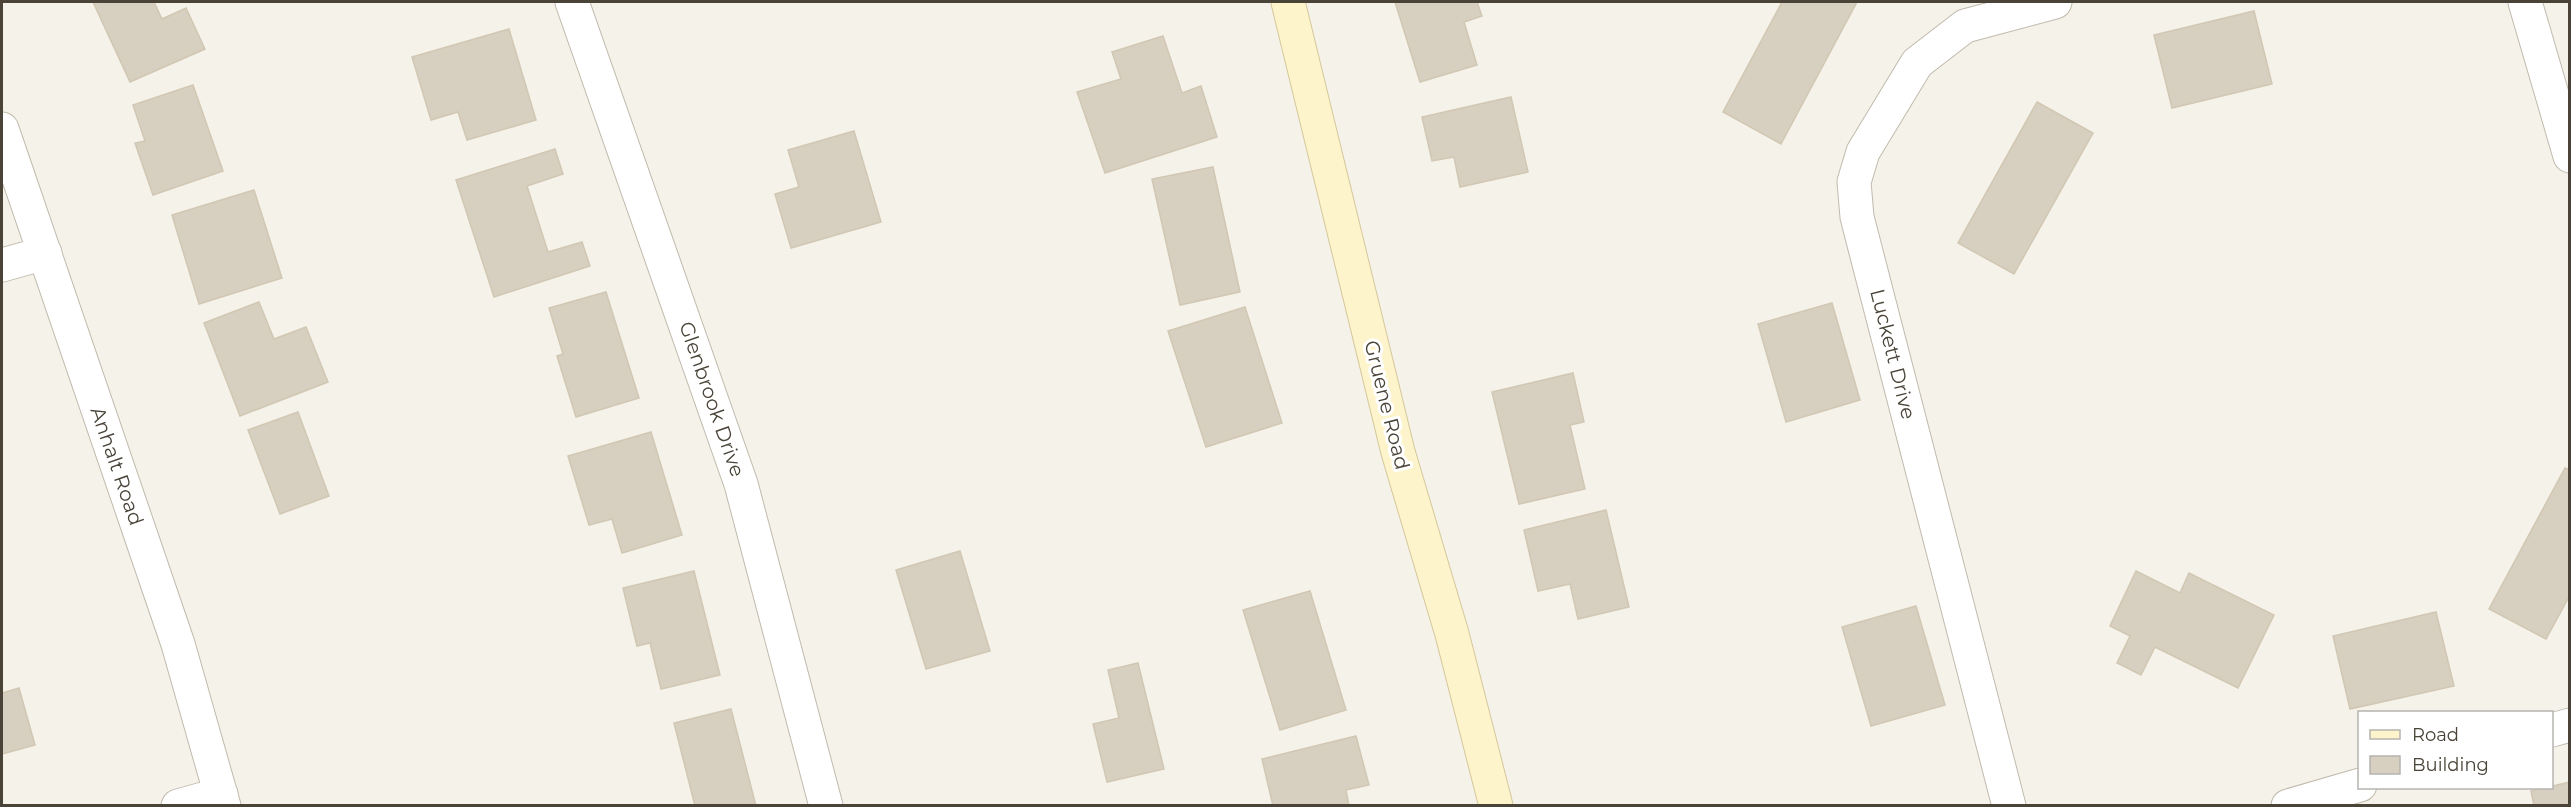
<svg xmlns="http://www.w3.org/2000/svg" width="2571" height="807" font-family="Montserrat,sans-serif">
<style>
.building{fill:#d7cfc0;stroke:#d1c7b3;stroke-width:1.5}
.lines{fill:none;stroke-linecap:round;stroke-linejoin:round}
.street-casing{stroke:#c1baad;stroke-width:35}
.secondary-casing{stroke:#d4c79a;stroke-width:35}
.street{stroke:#fff;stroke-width:33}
.secondary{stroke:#fef4cb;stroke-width:33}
.labels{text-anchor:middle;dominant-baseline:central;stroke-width:6;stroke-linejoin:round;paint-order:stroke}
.street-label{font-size:20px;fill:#494338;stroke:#fff}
</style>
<rect width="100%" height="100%" fill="#f5f2ea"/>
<!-- building -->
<g class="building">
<path d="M 93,2 L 154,2 L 162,19 L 186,8 L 205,49 L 130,82 Z"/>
<path d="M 1395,2 L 1477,2 L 1482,16 L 1464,22 L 1477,65 L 1420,82 Z"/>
<path d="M 1782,2 L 1857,2 L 1781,144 L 1723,112 Z"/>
<path d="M 2254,11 L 2272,84 L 2172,108 L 2154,35 Z"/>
<path d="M 509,29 L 536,120 L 467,140 L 458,112 L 431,120 L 412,57 Z"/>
<path d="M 1163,36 L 1182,93 L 1201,86 L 1217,137 L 1105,173 L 1077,92 L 1121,79 L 1112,52 Z"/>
<path d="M 193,85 L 223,171 L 153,195 L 135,143 L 145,141 L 133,105 Z"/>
<path d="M 1511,97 L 1528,172 L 1460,187 L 1454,157 L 1432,161 L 1422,117 Z"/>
<path d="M 2037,102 L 2093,133 L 2014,274 L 1958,243 Z"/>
<path d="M 854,131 L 881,222 L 791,248 L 775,194 L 799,187 L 788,150 Z"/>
<path d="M 555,149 L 563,174 L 527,186 L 548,252 L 582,242 L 590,266 L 494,297 L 456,180 Z"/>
<path d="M 1213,167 L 1240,292 L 1180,305 L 1152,179 Z"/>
<path d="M 254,190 L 282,278 L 199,304 L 172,215 Z"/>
<path d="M 606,292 L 639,398 L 576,417 L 557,356 L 563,354 L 549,308 Z"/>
<path d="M 259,302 L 274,339 L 306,327 L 328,382 L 240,416 L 204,323 Z"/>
<path d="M 1832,303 L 1860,400 L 1786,422 L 1758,324 Z"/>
<path d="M 1245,307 L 1282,423 L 1206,447 L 1168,331 Z"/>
<path d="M 1573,373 L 1584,422 L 1570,425 L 1585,489 L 1519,504 L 1492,392 Z"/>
<path d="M 298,412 L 329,496 L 280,514 L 248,430 Z"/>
<path d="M 651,432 L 682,535 L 622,553 L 612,519 L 589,525 L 568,456 Z"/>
<path d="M 2565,468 L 2570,470 L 2570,595 L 2546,639 L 2489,609 Z"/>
<path d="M 1606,510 L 1629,607 L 1578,619 L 1570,584 L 1538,591 L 1524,530 Z"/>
<path d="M 960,551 L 990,651 L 926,669 L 896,570 Z"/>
<path d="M 694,571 L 720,675 L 661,689 L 650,643 L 637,646 L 623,588 Z"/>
<path d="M 2136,571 L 2180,593 L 2189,573 L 2274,615 L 2238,688 L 2155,647 L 2141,675 L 2117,663 L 2130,636 L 2110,626 Z"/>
<path d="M 1310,591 L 1346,710 L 1280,730 L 1243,610 Z"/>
<path d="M 1916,606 L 1945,705 L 1871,726 L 1842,627 Z"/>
<path d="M 2436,612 L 2454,686 L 2350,709 L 2333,636 Z"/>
<path d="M 1138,663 L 1164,769 L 1107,782 L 1093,724 L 1119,718 L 1108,670 Z"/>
<path d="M 19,688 L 35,745 L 2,754 L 2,693 Z"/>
<path d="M 731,709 L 756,806 L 695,806 L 674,723 Z"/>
<path d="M 1356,736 L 1369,785 L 1346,790 L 1349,806 L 1273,806 L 1262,759 Z"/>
<path d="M 2570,782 L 2570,806 L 2534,806 L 2531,791 Z"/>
</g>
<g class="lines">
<defs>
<g id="street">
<path d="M 572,2 L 741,484 L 826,806"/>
<path d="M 2525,2 L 2570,156"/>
<path d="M 2,129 L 178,644 L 224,806"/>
<path d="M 2,265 L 45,253"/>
<path d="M 2552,730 L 2570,725"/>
<path d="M 178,806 L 221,794"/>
<path d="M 2009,806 L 1857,217 L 1854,182 L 1863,152 L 1917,63 L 1965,26 L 2055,2"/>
<path d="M 2288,806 L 2360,785"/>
</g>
<path id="secondary" d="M 1288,2 L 1398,452 L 1452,634 L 1496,806"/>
</defs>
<!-- street casing -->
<use href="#street" class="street-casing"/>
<!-- secondary casing -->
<use href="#secondary" class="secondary-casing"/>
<!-- street -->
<use href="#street" class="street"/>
<!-- secondary -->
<use href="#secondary" class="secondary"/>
</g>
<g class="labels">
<!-- street labels -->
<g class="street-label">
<text transform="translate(1893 354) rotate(76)">Luckett Drive</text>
<text transform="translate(712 399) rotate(71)">Glenbrook Drive</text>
<text transform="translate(1387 405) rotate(76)">Gruene Road</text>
<text transform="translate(117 466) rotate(71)">Anhalt Road</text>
</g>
</g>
<!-- border -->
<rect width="2571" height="807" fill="none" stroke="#494338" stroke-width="6"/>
<!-- legend -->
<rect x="2358" y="711" width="195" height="78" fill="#ffffff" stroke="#b6b4af" stroke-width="1.5"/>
<rect x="2370" y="730" width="30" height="9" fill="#fef4cb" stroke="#b6b4af" stroke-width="1.5"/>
<text x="2412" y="741" font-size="18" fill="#494338">Road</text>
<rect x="2370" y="756" width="30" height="18" fill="#d7cfc0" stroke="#b6b4af" stroke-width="1.5"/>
<text x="2412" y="771" font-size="18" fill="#494338">Building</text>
</svg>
